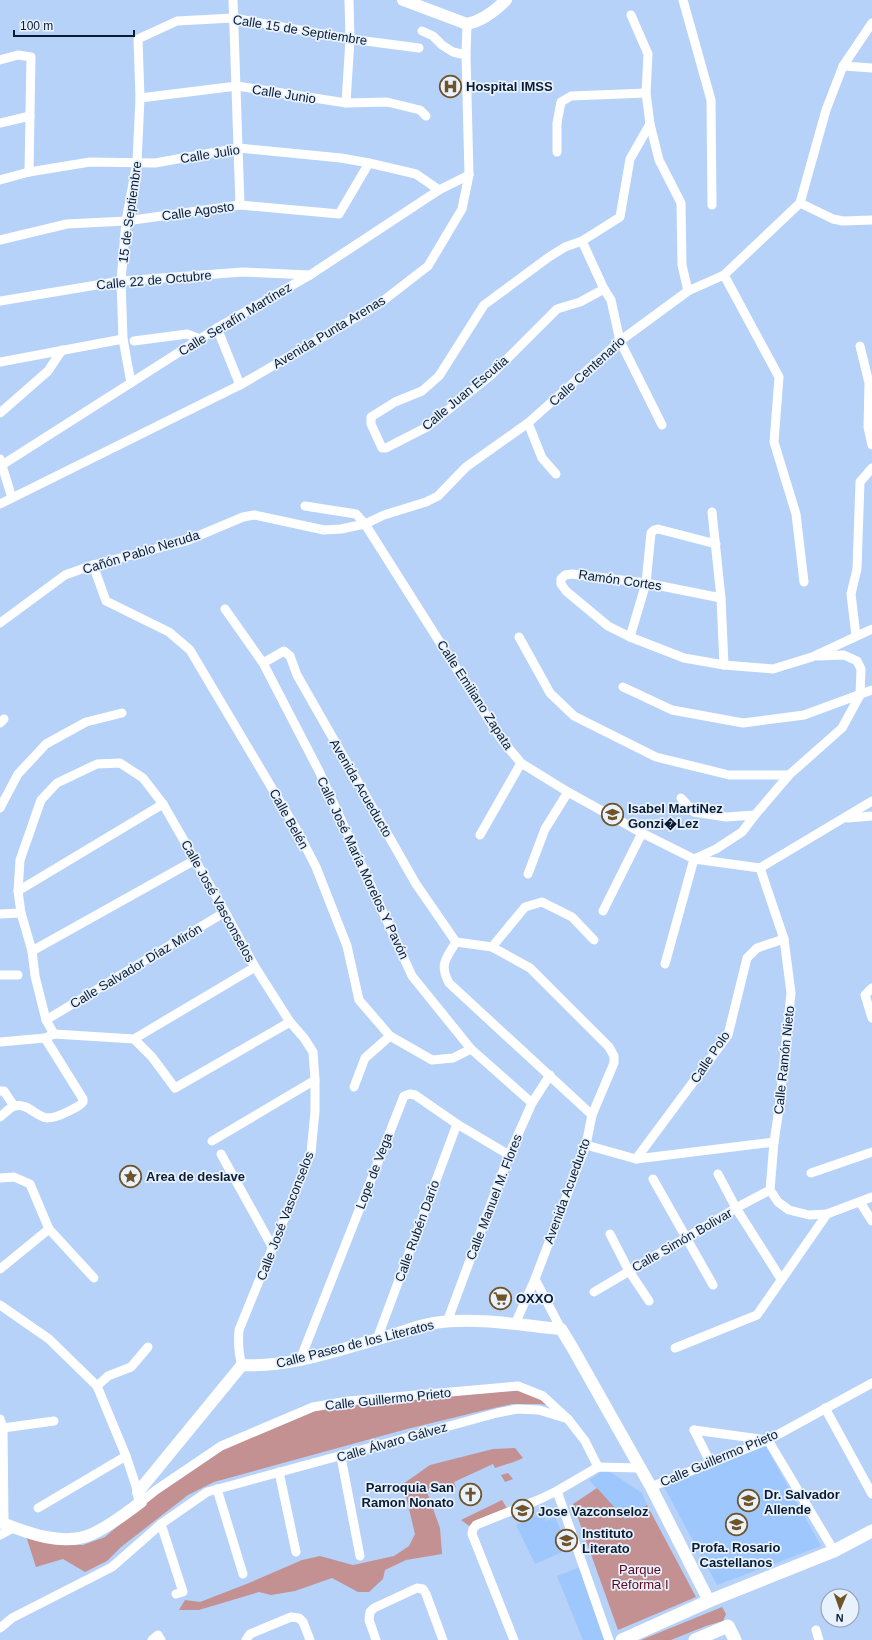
<svg xmlns="http://www.w3.org/2000/svg" width="872" height="1640" font-family="Arial,sans-serif">
<style>
.built{fill:#9dc7fd}
.green{fill:#c49193}
.lines{fill:none;stroke-linecap:round;stroke-linejoin:round}
.minor{stroke:#fff;stroke-width:9}
.tertiary{stroke:#fff;stroke-width:12}
.secondary{stroke:#fff;stroke-width:13}
.labels{text-anchor:middle;dominant-baseline:central;stroke-width:3.5;stroke-linejoin:round;paint-order:stroke}
.street-label{font-size:13px;fill:#0a1c33;stroke:#e8f2fe}
.poi-label{font-size:13px;font-weight:bold;fill:#0a1c33;stroke:#e8f2fe;text-anchor:start}
.park-label{font-size:13px;fill:#5d061b;stroke:#e8f2fe}
</style>
<rect width="100%" height="100%" fill="#b6d2f8"/>
<!-- built -->
<g class="built">
<path d="M 765,1445 L 821,1546 L 717,1585 L 664,1487 Z"/>
<path d="M 604,1470 L 610,1472 L 642,1493 L 647,1505 L 625,1519 L 589,1480 Z"/>
<path d="M 543,1512 L 546,1521 L 555,1517 L 569,1549 L 535,1564 L 516,1525 Z"/>
<path d="M 583,1566 L 609,1640 L 583,1640 L 557,1576 Z"/>
</g>
<!-- green -->
<g class="green">
<path d="M 518,1390 L 537,1396 L 547,1405 L 540,1404 L 512,1404 L 481,1411 L 407,1429 L 214,1482 L 188,1495 L 121,1547 L 107,1561 L 85,1572 L 63,1559 L 36,1567 L 25,1533 L 60,1545 L 83,1545 L 105,1537 L 187,1467 L 238,1440 L 316,1408 Z"/>
<path d="M 515,1448 L 523,1458 C 514,1463 505,1464 495,1468 L 493,1464 L 454,1482 L 456,1487 L 445,1490 L 440,1483 L 427,1492 L 440,1528 L 442,1554 L 406,1560 L 385,1570 L 383,1579 L 369,1592 L 358,1592 L 332,1578 L 295,1591 L 271,1595 L 259,1592 L 199,1610 L 179,1610 L 185,1600 L 200,1602 L 249,1583 L 302,1560 L 320,1556 L 353,1565 L 394,1556 L 409,1546 L 415,1534 L 403,1484 L 430,1465 L 493,1449 Z"/>
<path d="M 508,1473 L 513,1479 L 505,1482 L 501,1475 Z"/>
<path d="M 597,1488 L 625,1519 L 647,1505 L 696,1597 L 618,1630 L 573,1504 Z"/>
<path d="M 502,1500 L 508,1510 L 472,1528 L 461,1520 Z"/>
<path d="M 722,1607 L 726,1614 L 723,1621 L 706,1626 L 671,1640 L 641,1640 Z"/>
</g>
<g class="lines">
<!-- minor -->
<g class="minor">
<path d="M 233,0 L 240,205"/>
<path d="M 683,0 L 711,100 L 712,205"/>
<path d="M 631,15 L 648,54 L 646,93 L 650,124 L 659,160 L 681,203 L 682,265 L 688,291"/>
<path d="M 422,31 L 433,36 L 442,45 L 453,52 L 466,55"/>
<path d="M 0,60 L 18,55 L 31,57 L 29,172"/>
<path d="M 843,66 L 872,68"/>
<path d="M 140,98 L 237,86 L 346,103 L 387,102 L 420,110 L 426,116"/>
<path d="M 346,103 L 350,39 L 349,0"/>
<path d="M 0,123 L 30,116"/>
<path d="M 557,152 L 557,123 L 561,102 L 571,96 L 646,93"/>
<path d="M 0,180 L 29,172 L 90,162 L 155,163 L 239,148 L 341,158 L 369,163 L 416,174 L 439,190"/>
<path d="M 800,203 L 826,110 L 843,66 L 872,23"/>
<path d="M 800,203 L 833,219 L 843,221 L 872,220"/>
<path d="M 0,240 L 67,224 L 126,221 L 240,205 L 339,214 L 369,163"/>
<path d="M 582,241 L 604,289 L 611,300 L 620,341 L 662,425"/>
<path d="M 724,275 L 779,377 L 774,442 L 796,514 L 804,582"/>
<path d="M 604,289 L 580,302 L 557,309 L 491,375 L 427,427 L 386,448 L 382,448 L 371,424 L 371,417 L 395,402 L 422,391 L 439,376 L 484,305 L 549,257 L 565,247 L 582,241 L 620,217 L 630,159 L 650,124"/>
<path d="M 0,301 L 121,281 L 243,272 L 310,275"/>
<path d="M 217,328 L 240,385"/>
<path d="M 134,341 L 187,334 L 200,339"/>
<path d="M 860,346 L 869,383 L 868,427 L 872,445"/>
<path d="M 0,362 L 123,339"/>
<path d="M 131,383 L 123,339 L 121,281 L 126,221 L 137,162 L 140,98 L 138,39 L 177,21 L 233,18 L 350,39 L 419,48"/>
<path d="M 0,413 L 48,371 L 62,350"/>
<path d="M 528,423 L 542,458 L 556,474"/>
<path d="M 0,459 L 12,498"/>
<path d="M 2,465 L 217,328 L 310,275 L 439,190 L 469,175"/>
<path d="M 0,504 L 240,385 L 379,304 L 428,266 L 462,209 L 469,175 L 466,55 L 467,24"/>
<path d="M 305,506 L 356,514 L 365,524 L 501,739 L 521,763 L 568,792 L 642,833 L 694,859 L 760,868"/>
<path d="M 712,512 L 721,598 L 724,665"/>
<path d="M 93,565 L 106,601 L 169,632 L 190,650 L 298,832 L 316,867 L 347,946 L 359,1000 L 390,1036 L 432,1060 L 453,1058 L 471,1049"/>
<path d="M 721,598 L 646,583 L 572,574 L 565,575 L 561,579 L 561,584 L 566,591 L 608,626 L 630,637 L 684,658 L 724,665 L 773,669 L 812,657 L 872,629"/>
<path d="M 225,609 L 263,663 L 319,771 L 412,976 L 471,1049 L 532,1103"/>
<path d="M 0,623 L 65,575 L 93,565 L 186,541 L 243,517 L 254,515 L 324,530 L 341,529 L 365,524 L 384,515 L 426,502 L 438,496 L 466,467 L 528,423 L 620,341 L 688,291 L 724,275 L 800,203"/>
<path d="M 856,636 L 851,594 L 857,569 L 860,482 L 872,468"/>
<path d="M 519,637 L 550,693 L 574,716 L 656,757 L 729,775 L 789,775"/>
<path d="M 630,637 L 646,583 L 651,533 L 654,530 L 658,529 L 716,544"/>
<path d="M 263,663 L 284,651 L 290,656 L 297,675 L 416,884 L 456,942"/>
<path d="M 623,687 L 672,710 L 743,723 L 804,715 L 872,690"/>
<path d="M 0,723 L 4,719"/>
<path d="M 681,798 L 694,812 L 726,817 L 755,815"/>
<path d="M 0,808 L 18,774 L 46,744 L 86,722 L 122,713"/>
<path d="M 848,818 L 872,816"/>
<path d="M 480,835 L 521,763"/>
<path d="M 760,868 L 784,939 L 791,993 L 779,1109 L 774,1142 L 770,1190 L 778,1202 L 789,1210 L 809,1215 L 827,1214"/>
<path d="M 760,868 L 872,801"/>
<path d="M 528,874 L 545,829 L 568,792"/>
<path d="M 18,891 L 163,804"/>
<path d="M 603,911 L 642,833"/>
<path d="M 0,914 L 21,913"/>
<path d="M 456,942 L 492,947 L 530,968 L 609,1047 L 614,1056 L 614,1063 L 592,1115 L 586,1145 L 535,1279 L 515,1324"/>
<path d="M 456,942 C 446,959 439,964 449,983 L 592,1115"/>
<path d="M 492,947 L 525,907 L 542,902 L 572,917 L 594,940"/>
<path d="M 32,951 L 195,860"/>
<path d="M 665,964 L 694,859 L 716,849 L 742,832 L 755,815 L 789,775 L 842,728 L 860,695 L 861,669 L 857,661 L 844,655 L 817,656"/>
<path d="M 0,975 L 18,975"/>
<path d="M 872,988 L 865,995 L 872,1018"/>
<path d="M 46,1020 L 225,912"/>
<path d="M 54,1034 L 46,1020 L 35,976 L 32,951 L 21,913 L 18,891 L 20,860 L 41,800 L 57,783 L 97,764 L 120,763 L 143,778 L 163,804 L 225,912 L 255,967 L 290,1022 L 304,1038 L 313,1052 L 315,1080 L 315,1111 L 311,1153 L 239,1330 C 238,1343 238,1353 242,1365"/>
<path d="M 134,1039 L 255,967"/>
<path d="M 0,1042 L 45,1038 L 54,1034 L 134,1039 L 152,1057 L 175,1088 L 290,1022"/>
<path d="M 354,1087 L 365,1058 L 390,1036"/>
<path d="M 0,1091 L 4,1091 L 14,1106"/>
<path d="M 0,1117 C 4,1114 10,1107 15,1106 C 28,1103 35,1116 47,1118 C 54,1118 61,1115 67,1112 C 73,1109 79,1107 83,1102 L 83,1099 L 45,1038"/>
<path d="M 212,1141 L 315,1080"/>
<path d="M 586,1145 L 636,1159 L 774,1142"/>
<path d="M 221,1154 L 273,1248"/>
<path d="M 636,1159 L 728,1035 L 747,958 L 757,948 L 784,939"/>
<path d="M 811,1173 L 872,1152"/>
<path d="M 718,1174 L 736,1208 L 781,1279"/>
<path d="M 0,1178 L 14,1177 L 30,1184 L 49,1229 L 94,1278"/>
<path d="M 653,1179 L 713,1285"/>
<path d="M 860,1202 L 872,1221"/>
<path d="M 610,1234 L 629,1271 L 649,1301"/>
<path d="M 0,1269 L 49,1229"/>
<path d="M 535,1279 L 561,1329"/>
<path d="M 594,1292 L 736,1208 L 770,1190"/>
<path d="M 0,1305 L 49,1339 L 97,1386 L 126,1456 L 138,1492"/>
<path d="M 447,1322 L 509,1155 L 532,1103 L 550,1075"/>
<path d="M 377,1339 L 457,1124"/>
<path d="M 675,1348 L 757,1315 L 827,1214 L 872,1197"/>
<path d="M 300,1360 L 404,1096 L 410,1094 L 415,1095 L 457,1124 L 509,1155"/>
<path d="M 97,1386 L 108,1376 L 131,1367 L 148,1347"/>
<path d="M 825,1408 L 872,1494"/>
<path d="M 0,1419 L 3,1428 L 4,1523"/>
<path d="M 3,1428 L 54,1421"/>
<path d="M 694,1430 L 768,1440 L 834,1551"/>
<path d="M 694,1430 L 710,1462"/>
<path d="M 341,1457 L 360,1556"/>
<path d="M 279,1472 L 296,1552"/>
<path d="M 651,1487 L 768,1440 L 872,1383"/>
<path d="M 217,1489 L 243,1574"/>
<path d="M 557,1491 L 609,1640"/>
<path d="M 141,1502 L 156,1490 L 221,1446 L 313,1407 L 348,1401 L 518,1386 L 543,1396 L 568,1419 L 585,1441 L 598,1467"/>
<path d="M 38,1508 L 126,1456"/>
<path d="M 161,1524 L 183,1592 L 176,1594"/>
<path d="M 0,1535 L 15,1527"/>
<path d="M 0,1628 L 12,1618 L 112,1567 L 161,1524 L 207,1492 L 497,1413 L 517,1409 L 539,1410 L 568,1419"/>
<path d="M 816,1630 L 819,1640"/>
<path d="M 152,1640 L 158,1635 L 161,1640"/>
<path d="M 246,1640 L 250,1634 L 291,1617 L 299,1618 L 303,1622 L 310,1640"/>
<path d="M 376,1640 L 369,1620 L 370,1612 L 374,1608 L 417,1588 L 423,1589 L 426,1594 L 443,1640"/>
<path d="M 514,1640 L 472,1534 L 473,1529 L 476,1525 L 538,1500 L 557,1491 L 598,1467 L 639,1468"/>
</g>
<!-- tertiary -->
<g class="tertiary">
<path d="M 403,0 L 467,24 C 482,21 495,11 506,0"/>
<path d="M 0,1522 C 27,1533 64,1547 92,1534 C 110,1526 126,1513 141,1502 L 138,1492 L 242,1365 C 294,1368 346,1347 396,1334 C 408,1330 421,1325 434,1323 C 474,1317 520,1325 561,1329 L 572,1347 L 651,1487 L 709,1601"/>
</g>
<!-- secondary -->
<g class="secondary">
<path d="M 622,1640 L 709,1601 L 834,1551 L 872,1531"/>
<path d="M 695,1640 L 728,1626 L 735,1640"/>
</g>
</g>
<!-- icons -->
<defs>
<symbol id="hospital-ring" viewBox="-11 -11 22 22"><circle r="9.5" fill="#e8f2fe" stroke="#705327" stroke-width="1.5"/><path d="M-5-5h3v3.5h4V-5h3V5h-3V1.5h-4V5h-3Z" fill="#705327"/></symbol>
<symbol id="school-ring" viewBox="-11 -11 22 22"><circle r="9.5" fill="#e8f2fe" stroke="#705327" stroke-width="1.5"/><path d="M0-5L7-2L0 1L-7-2ZM-4 1L0 2.5L4 1V4Q0 6-4 4Z" fill="#705327"/></symbol>
<symbol id="sight-ring" viewBox="-11 -11 22 22"><circle r="9.5" fill="#e8f2fe" stroke="#705327" stroke-width="1.5"/><path d="M0-6L1.8-2.2L6-1.7L2.9 1.2L3.7 5.4L0 3.3L-3.7 5.4L-2.9 1.2L-6-1.7L-1.8-2.2Z" fill="#705327"/></symbol>
<symbol id="supermarket-ring" viewBox="-11 -11 22 22"><circle r="9.5" fill="#e8f2fe" stroke="#705327" stroke-width="1.5"/><path d="M-6-5.5h2.5l.6 2H6L4.5 2H-2.5L-4.4-4H-6ZM-1.5 3.2a1.3 1.3 0 1 0 .1 0ZM3 3.2a1.3 1.3 0 1 0 .1 0Z" fill="#705327"/></symbol>
<symbol id="church-ring" viewBox="-11 -11 22 22"><circle r="9.5" fill="#e8f2fe" stroke="#705327" stroke-width="1.5"/><path d="M-1.2-6h2.4v3.5h3.3v2.4h-3.3V6h-2.4V-.1h-3.3v-2.4h3.3Z" fill="#705327"/></symbol>
<symbol id="university-ring" viewBox="-11 -11 22 22"><circle r="9.5" fill="#e8f2fe" stroke="#705327" stroke-width="1.5"/><path d="M0-5L7-2L0 1L-7-2ZM-4 1L0 2.5L4 1V4Q0 6-4 4Z" fill="#705327"/></symbol>
</defs>
<g fill-rule="evenodd">
<use href="#hospital-ring" x="438" y="74" width="25" height="25"/>
<use href="#school-ring" x="600" y="802" width="25" height="25"/>
<use href="#sight-ring" x="118" y="1164" width="25" height="25"/>
<use href="#supermarket-ring" x="488" y="1286" width="25" height="25"/>
<use href="#church-ring" x="458" y="1482" width="25" height="25"/>
<use href="#school-ring" x="736" y="1488" width="25" height="25"/>
<use href="#university-ring" x="510" y="1498" width="25" height="25"/>
<use href="#school-ring" x="724" y="1512" width="25" height="25"/>
<use href="#school-ring" x="554" y="1528" width="25" height="25"/>
</g>
<g class="labels">
<!-- street labels -->
<g class="street-label">
<text transform="translate(300 30) rotate(9)">Calle 15 de Septiembre</text>
<text transform="translate(284 94) rotate(9)">Calle Junio</text>
<text transform="translate(210 154) rotate(-9)">Calle Julio</text>
<text transform="translate(198 211) rotate(-8)">Calle Agosto</text>
<text transform="translate(130 212) rotate(-82)">15 de Septiembre</text>
<text transform="translate(154 280) rotate(-5)">Calle 22 de Octubre</text>
<text transform="translate(235 319) rotate(-31)">Calle Serafín Martínez</text>
<text transform="translate(329 332) rotate(-31)">Avenida Punta Arenas</text>
<text transform="translate(587 371) rotate(-42)">Calle Centenario</text>
<text transform="translate(465 393) rotate(-40)">Calle Juan Escutia</text>
<text transform="translate(141 552) rotate(-17)">Cañón Pablo Neruda</text>
<text transform="translate(620 580) rotate(8)">Ramón Cortes</text>
<text transform="translate(475 695) rotate(57)">Calle Emiliano Zapata</text>
<text transform="translate(361 788) rotate(60)">Avenida Acueducto</text>
<text transform="translate(289 819) rotate(61)">Calle Belén</text>
<text transform="translate(363 868) rotate(65)">Calle José María Morelos Y Pavón</text>
<text transform="translate(218 901) rotate(61)">Calle José Vasconselos</text>
<text transform="translate(136 966) rotate(-31)">Calle Salvador Díaz Mirón</text>
<text transform="translate(710 1057) rotate(-56)">Calle Polo</text>
<text transform="translate(784 1060) rotate(-84)">Calle Ramón Nieto</text>
<text transform="translate(374 1171) rotate(-69)">Lope de Vega</text>
<text transform="translate(567 1191) rotate(-70)">Avenida Acueducto</text>
<text transform="translate(494 1197) rotate(-69)">Calle Manuel M. Flores</text>
<text transform="translate(285 1216) rotate(-69)">Calle José Vasconselos</text>
<text transform="translate(417 1231) rotate(-70)">Calle Rubén Darío</text>
<text transform="translate(682 1240) rotate(-30)">Calle Simón Bolivar</text>
<text transform="translate(355 1344) rotate(-14)">Calle Paseo de los Literatos</text>
<text transform="translate(388 1399) rotate(-6)">Calle Guillermo Prieto</text>
<text transform="translate(392 1442) rotate(-16)">Calle Álvaro Gálvez</text>
<text transform="translate(719 1458) rotate(-23)">Calle Guillermo Prieto</text>
</g>
<!-- poi labels -->
<g class="poi-label">
<text x="466" y="86">Hospital IMSS</text>
<text x="628" y="808">Isabel MartiNez<tspan x="628" dy="15">Gonzi�Lez</tspan></text>
<text x="146" y="1176">Area de deslave</text>
<text x="516" y="1298">OXXO</text>
<text x="454" y="1487" text-anchor="end">Parroquia San<tspan x="454" dy="15">Ramon Nonato</tspan></text>
<text x="764" y="1494">Dr. Salvador<tspan x="764" dy="15">Allende</tspan></text>
<text x="538" y="1511">Jose Vazconseloz</text>
<text x="582" y="1533">Instituto<tspan x="582" dy="15">Literato</tspan></text>
<text x="736" y="1547" text-anchor="middle">Profa. Rosario<tspan x="736" dy="15">Castellanos</tspan></text>
</g>
<!-- park labels -->
<g class="park-label">
<text x="640" y="1569">Parque<tspan x="640" dy="15">Reforma I</tspan></text>
</g>
</g>
<!-- north arrow -->
<g transform="translate(840 1608) rotate(182)"><circle r="19" fill="#e8f2fe" stroke="#8f9cad"/>
<path d="M0-3L7 15L0 10L-7 15Z" fill="#705327"/>
<text y="-6" font-size="11" font-weight="bold" text-anchor="middle" fill="#0a1c33">N</text>
</g>
<!-- scale -->
<path d="M14 30v6h120v-6" fill="none" stroke="#0a1c33" stroke-width="2"/>
<text x="20" y="30" font-size="12" fill="#0a1c33" stroke="#e8f2fe" stroke-width="3" paint-order="stroke">100 m</text>
</svg>
